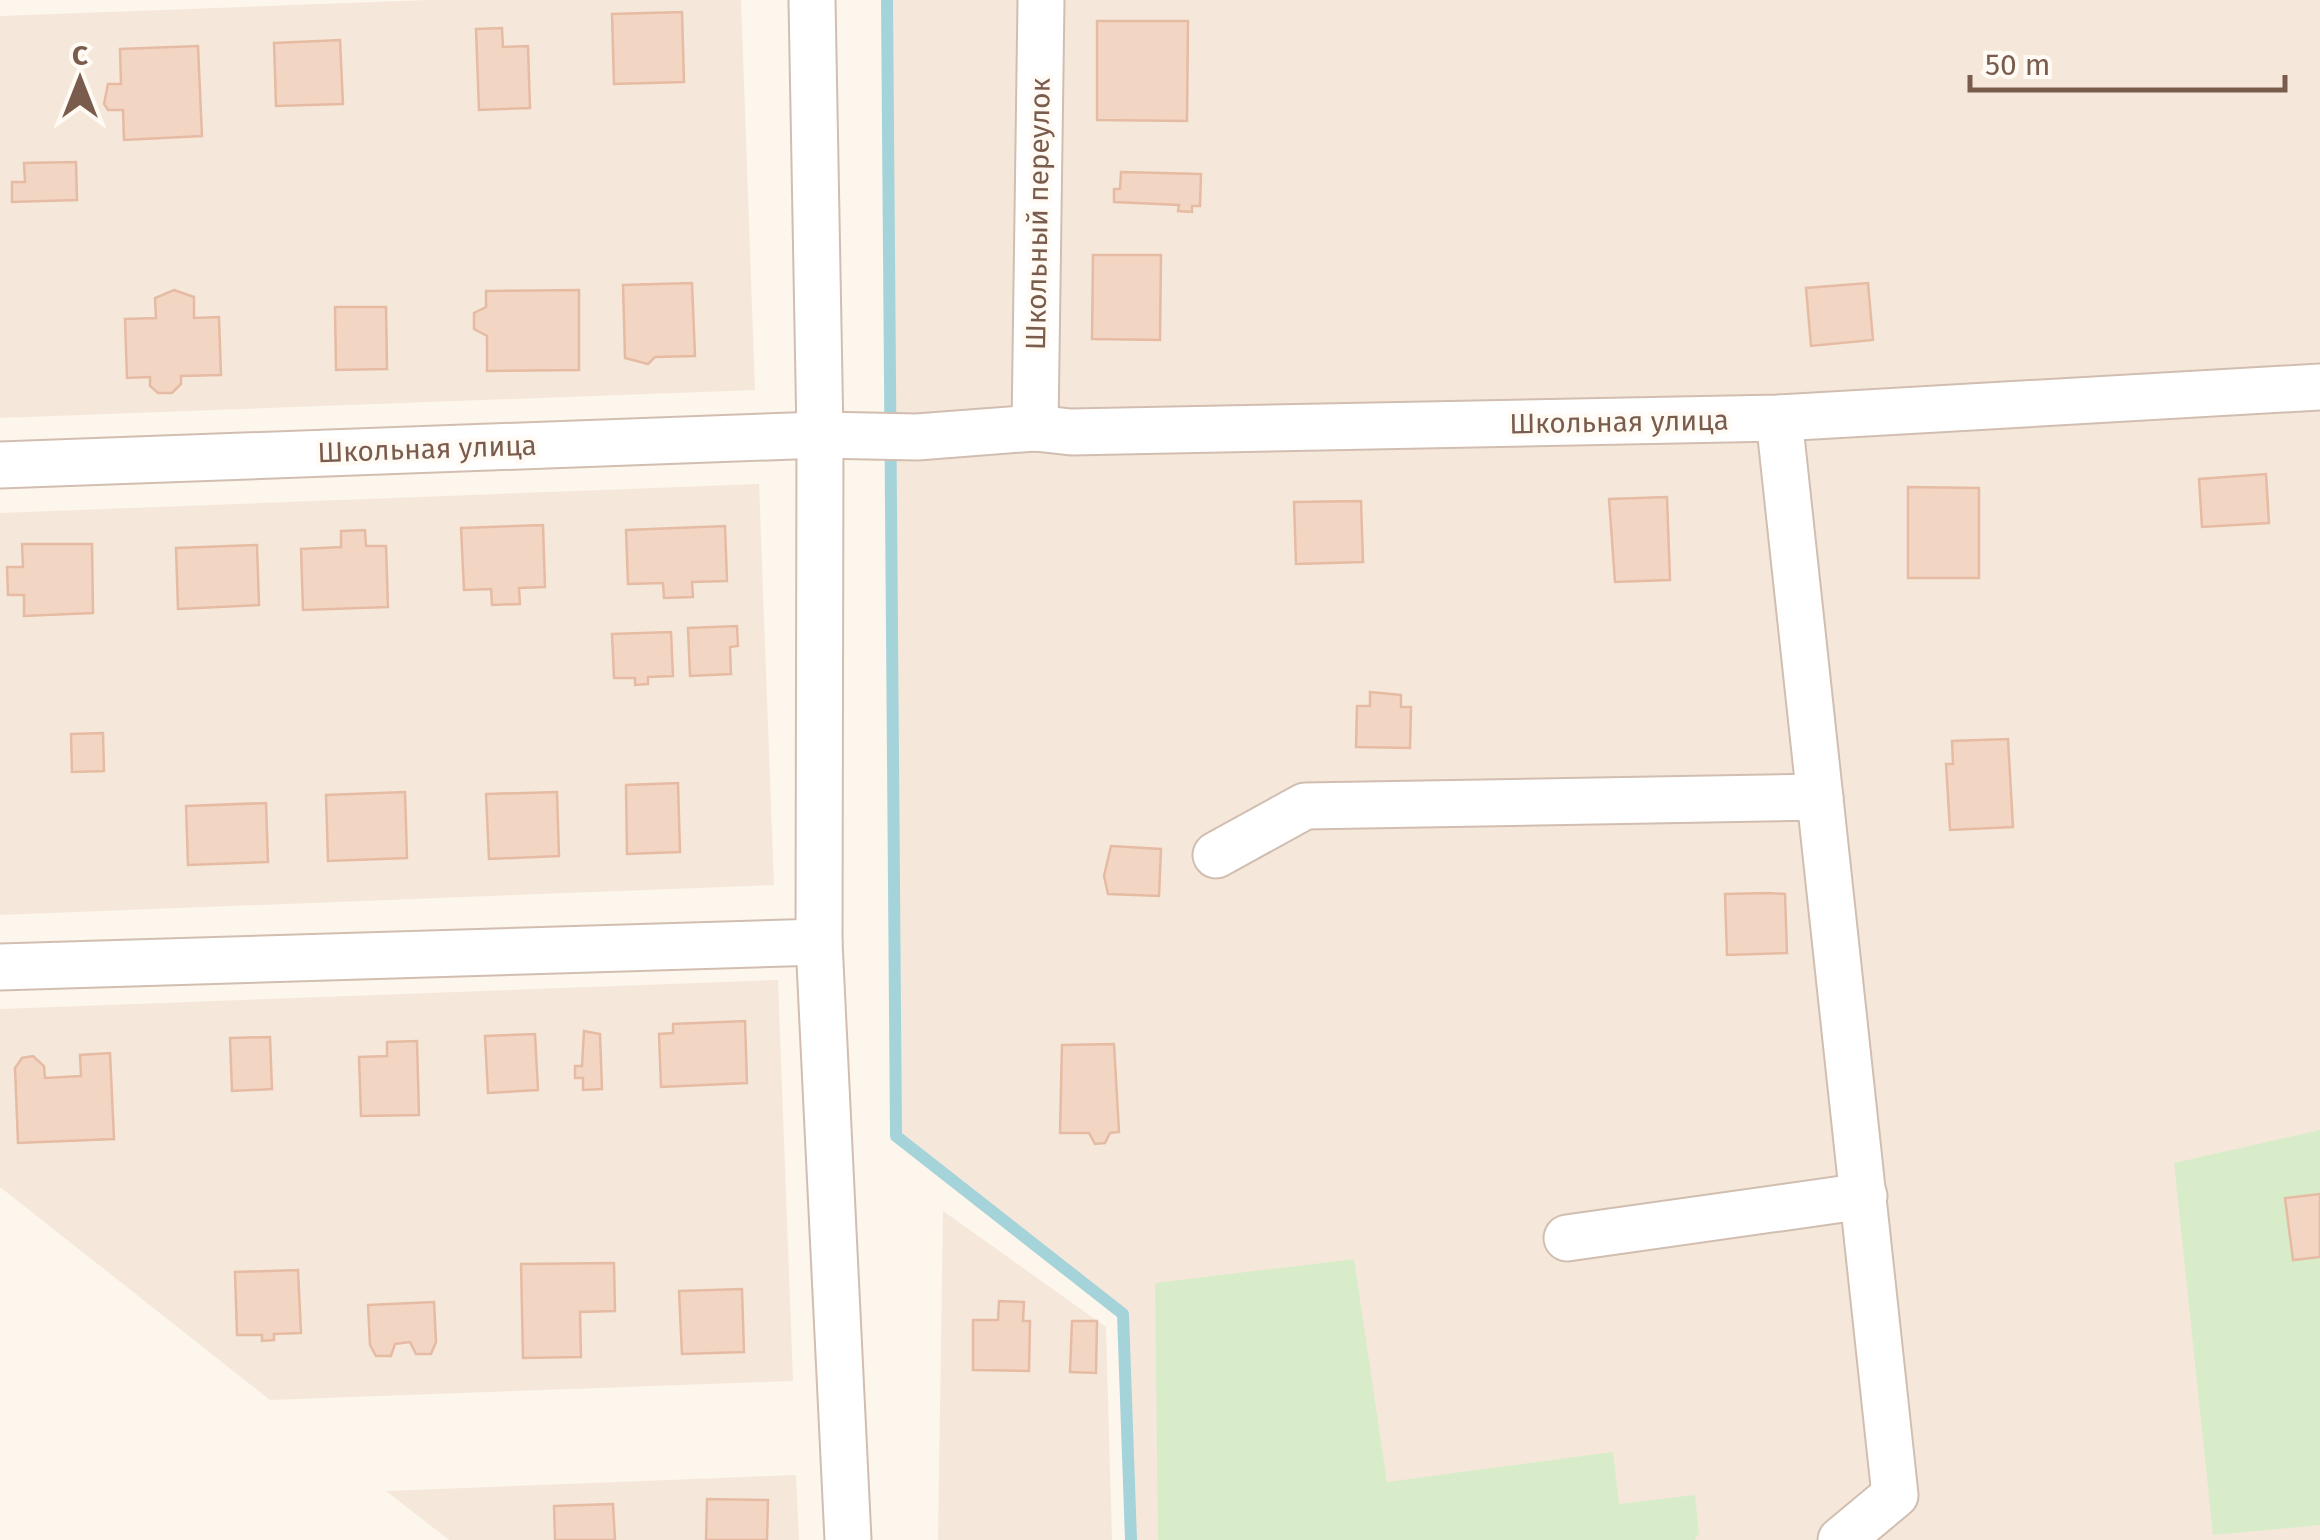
<svg xmlns="http://www.w3.org/2000/svg" width="2320" height="1540" font-family="'Fira Sans',sans-serif">
<style>
.residential{fill:#f5e8da}
.green{fill:#d8ecc9}
.lines{fill:none;stroke-linecap:round;stroke-linejoin:round}
.stream{stroke:#a5d3da;stroke-width:12}
.building{fill:#f3d5c3;stroke:#e6bba3;stroke-width:2.5}
.minor-casing{stroke:#d1beb0;stroke-width:49}
.minor{stroke:#fff;stroke-width:45}
.labels{text-anchor:middle;dominant-baseline:central;stroke-width:8;stroke-linejoin:round;paint-order:stroke}
.street-label{font-size:28px;fill:#7a5c4d;stroke:#fffaf3}
</style>
<rect width="100%" height="100%" fill="#fdf6ec"/>
<!-- residential -->
<g class="residential">
<path d="M 428,0 L 741,0 L 755,390 L 0,418 L 0,16 Z"/>
<path d="M 887,0 L 2320,0 L 2320,1540 L 1131,1540 L 1123,1314 L 896,1136 Z"/>
<path d="M 759,484 L 774,885 L 0,915 L 0,513 Z"/>
<path d="M 778,980 L 793,1381 L 270,1400 L 0,1187 L 0,1009 Z"/>
<path d="M 943,1211 L 1106,1327 L 1112,1540 L 938,1540 Z"/>
<path d="M 796,1475 L 799,1540 L 449,1540 L 386,1491 Z"/>
</g>
<!-- green -->
<g class="green">
<path d="M 2320,1130 L 2320,1525 L 2213,1535 L 2174,1163 Z"/>
<path d="M 1354,1259 L 1387,1482 L 1613,1452 L 1619,1504 L 1695,1495 L 1699,1533 L 1695,1540 L 1158,1540 L 1155,1283 Z"/>
</g>
<g class="lines">
<!-- stream -->
<path class="stream" d="M 887,0 L 896,1136 L 1123,1314 L 1131,1540"/>
</g>
<!-- building -->
<g class="building">
<path d="M 682,12 L 684,82 L 614,84 L 612,14 Z"/>
<path d="M 1097,21 L 1188,21 L 1187,121 L 1097,120 Z"/>
<path d="M 502,28 L 503,47 L 528,46 L 530,108 L 479,110 L 476,29 Z"/>
<path d="M 340,40 L 343,104 L 276,106 L 274,43 Z"/>
<path d="M 198,46 L 202,136 L 124,140 L 123,110 L 108,110 L 104,104 L 108,84 L 121,84 L 120,49 Z"/>
<path d="M 76,162 L 77,200 L 12,202 L 12,182 L 25,182 L 24,163 Z"/>
<path d="M 1121,172 L 1201,174 L 1200,206 L 1192,206 L 1192,212 L 1178,211 L 1179,205 L 1114,202 L 1114,189 L 1120,189 Z"/>
<path d="M 1093,255 L 1161,255 L 1160,340 L 1092,339 Z"/>
<path d="M 692,283 L 695,356 L 655,357 L 648,364 L 625,358 L 623,285 Z"/>
<path d="M 1868,283 L 1873,340 L 1811,346 L 1806,288 Z"/>
<path d="M 174,290 L 194,297 L 194,318 L 219,317 L 221,375 L 181,376 L 181,384 L 172,393 L 158,393 L 150,386 L 150,377 L 127,378 L 125,319 L 156,318 L 155,298 Z"/>
<path d="M 579,290 L 579,370 L 487,371 L 487,336 L 474,329 L 474,313 L 486,307 L 486,291 Z"/>
<path d="M 335,307 L 386,307 L 387,369 L 336,370 Z"/>
<path d="M 2266,474 L 2269,523 L 2202,527 L 2199,479 Z"/>
<path d="M 1908,487 L 1979,488 L 1979,578 L 1908,578 Z"/>
<path d="M 1667,497 L 1670,580 L 1615,582 L 1609,499 Z"/>
<path d="M 1361,501 L 1363,562 L 1296,564 L 1294,502 Z"/>
<path d="M 543,525 L 545,587 L 519,588 L 520,604 L 492,605 L 491,589 L 464,590 L 461,528 Z"/>
<path d="M 725,526 L 727,581 L 692,582 L 693,597 L 664,598 L 663,583 L 628,584 L 626,530 Z"/>
<path d="M 365,530 L 366,546 L 386,546 L 388,607 L 303,610 L 301,549 L 341,547 L 341,531 Z"/>
<path d="M 22,544 L 92,544 L 93,613 L 24,616 L 24,595 L 8,595 L 7,567 L 23,567 Z"/>
<path d="M 257,545 L 259,605 L 178,609 L 176,548 Z"/>
<path d="M 737,626 L 738,646 L 730,647 L 731,674 L 690,676 L 688,628 Z"/>
<path d="M 671,632 L 673,676 L 648,677 L 648,684 L 635,685 L 635,678 L 614,678 L 612,634 Z"/>
<path d="M 1370,692 L 1401,695 L 1401,707 L 1411,707 L 1410,748 L 1356,747 L 1357,706 L 1370,706 Z"/>
<path d="M 103,733 L 104,771 L 72,772 L 71,734 Z"/>
<path d="M 2008,739 L 2013,827 L 1950,830 L 1946,764 L 1953,764 L 1952,741 Z"/>
<path d="M 678,783 L 680,852 L 627,854 L 626,785 Z"/>
<path d="M 405,792 L 407,858 L 328,861 L 326,795 Z"/>
<path d="M 557,792 L 559,856 L 489,859 L 486,794 Z"/>
<path d="M 266,803 L 268,862 L 188,865 L 186,806 Z"/>
<path d="M 1111,846 L 1161,849 L 1159,896 L 1108,894 L 1104,876 Z"/>
<path d="M 1768,893 L 1785,894 L 1787,953 L 1727,955 L 1725,894 Z"/>
<path d="M 745,1021 L 747,1083 L 661,1087 L 659,1034 L 673,1033 L 673,1024 Z"/>
<path d="M 584,1031 L 600,1034 L 602,1089 L 583,1090 L 583,1078 L 575,1078 L 575,1066 L 582,1066 Z"/>
<path d="M 535,1034 L 538,1090 L 488,1093 L 485,1036 Z"/>
<path d="M 270,1037 L 272,1089 L 232,1091 L 230,1038 Z"/>
<path d="M 417,1041 L 419,1115 L 361,1116 L 359,1057 L 387,1056 L 387,1042 Z"/>
<path d="M 1114,1044 L 1119,1132 L 1110,1133 L 1105,1143 L 1095,1144 L 1089,1133 L 1060,1133 L 1062,1045 Z"/>
<path d="M 110,1053 L 114,1139 L 18,1143 L 15,1068 L 22,1058 L 33,1056 L 44,1066 L 45,1078 L 81,1076 L 80,1055 Z"/>
<path d="M 2320,1194 L 2320,1257 L 2293,1260 L 2285,1198 Z"/>
<path d="M 614,1263 L 615,1311 L 580,1312 L 581,1357 L 523,1358 L 521,1264 Z"/>
<path d="M 298,1270 L 301,1333 L 274,1334 L 274,1340 L 262,1341 L 262,1335 L 237,1335 L 235,1272 Z"/>
<path d="M 742,1289 L 744,1352 L 682,1354 L 679,1291 Z"/>
<path d="M 999,1301 L 1024,1302 L 1023,1321 L 1030,1321 L 1029,1371 L 973,1370 L 973,1320 L 998,1320 Z"/>
<path d="M 434,1302 L 436,1342 L 431,1354 L 416,1354 L 410,1342 L 395,1344 L 391,1356 L 376,1356 L 370,1345 L 368,1305 Z"/>
<path d="M 1072,1321 L 1097,1321 L 1096,1373 L 1070,1372 Z"/>
<path d="M 707,1499 L 768,1500 L 767,1540 L 706,1540 Z"/>
<path d="M 613,1504 L 615,1540 L 555,1540 L 554,1506 Z"/>
</g>
<g class="lines">
<defs>
<g id="minor">
<path d="M 812,0 L 820,435 L 819,942 L 848,1540"/>
<path d="M 1779,418 L 1895,1495 L 1841,1540"/>
<path d="M 1035,428 L 1041,0"/>
<path d="M 0,465 L 820,435 L 917,437 L 1035,428 L 1071,432 L 1779,418 L 2320,387"/>
<path d="M 1216,855 L 1305,806 L 1820,797"/>
<path d="M 0,967 L 819,942"/>
<path d="M 1567,1238 L 1864,1196"/>
</g>
</defs>
<!-- minor casing -->
<use href="#minor" class="minor-casing"/>
<!-- minor -->
<use href="#minor" class="minor"/>
</g>
<g class="labels">
<!-- street labels -->
<g class="street-label">
<text transform="translate(1038 214) rotate(-89)">Школьный переулок</text>
<text transform="translate(1619 422) rotate(-1)">Школьная улица</text>
<text transform="translate(427 449) rotate(-2)">Школьная улица</text>
</g>
</g>
<!-- north arrow -->
<g transform="translate(80 80)" stroke="#fffaf3" stroke-width="8" paint-order="stroke">
<path d="M0-8L18 38L0 25L-18 38Z" fill="#7a5c4d"/>
<text y="-15" font-size="28" font-weight="bold" text-anchor="middle" fill="#7a5c4d">С</text>
</g>
<!-- scale -->
<path d="M1970 75v15h315v-15" fill="none" stroke="#7a5c4d" stroke-width="5"/>
<text x="1985" y="75" font-size="30" fill="#7a5c4d" stroke="#fffaf3" stroke-width="8" paint-order="stroke">50 m</text>
</svg>
